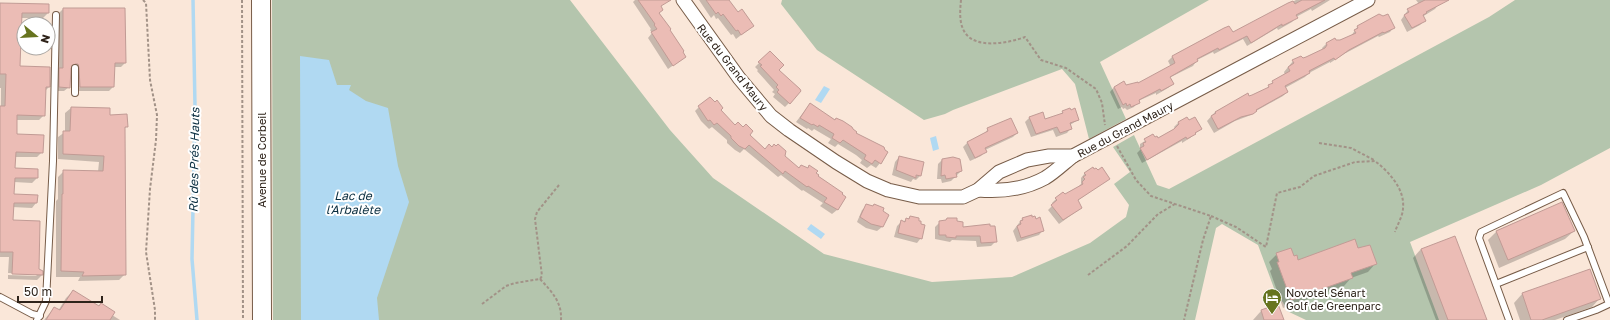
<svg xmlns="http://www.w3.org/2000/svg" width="1610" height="320" font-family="'Golos Text',sans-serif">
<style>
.green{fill:#b4c5ad}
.water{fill:#b0d9f2}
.shadow{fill:#0003}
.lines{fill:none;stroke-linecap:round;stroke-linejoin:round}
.stream{stroke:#b0d9f2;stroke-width:3.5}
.building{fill:#ebbcb5;stroke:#c19b95}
.lane-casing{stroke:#775c48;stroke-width:8}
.street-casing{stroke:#775c48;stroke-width:15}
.secondary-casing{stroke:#775c48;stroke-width:20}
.path{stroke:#a29287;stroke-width:2;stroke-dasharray:3 2;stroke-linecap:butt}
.lane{stroke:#fff;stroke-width:6}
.street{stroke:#fff;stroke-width:13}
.secondary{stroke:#fff;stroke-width:18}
.labels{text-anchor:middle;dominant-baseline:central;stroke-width:4;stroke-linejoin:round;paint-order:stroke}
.street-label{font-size:11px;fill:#2e231a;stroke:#fff}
.poi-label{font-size:11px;fill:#2e231a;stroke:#fff;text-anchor:start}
.water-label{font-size:12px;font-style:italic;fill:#0a2e40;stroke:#fff}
</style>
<rect width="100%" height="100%" fill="#fae7d9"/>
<!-- green -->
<g class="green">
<path d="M 272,0 L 570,0 L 670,130 L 713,178 L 824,254 L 932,282 L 1012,277 L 1090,243 L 1126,217 L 1129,205 L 1114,184 L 1130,172 L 1113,147 L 1134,135 L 1157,185 L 1169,189 L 1489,17 L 1515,0 L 1610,0 L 1610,148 L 1541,185 L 1410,242 L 1439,320 L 1306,320 L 1287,311 L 1283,302 L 1278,299 L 1258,245 L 1222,224 L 1216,228 L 1195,320 L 273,320 Z"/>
<path d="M 782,0 L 1209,0 L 1100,62 L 1126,119 L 1089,139 L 1075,84 L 1062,69 L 953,110 L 945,114 L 924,120 L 817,50 L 781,4 Z"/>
</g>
<!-- water -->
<g class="water">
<path d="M 300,56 L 329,60 L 337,85 L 351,85 L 349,90 L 366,101 L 388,108 L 398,166 L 409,202 L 377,298 L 379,320 L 301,320 Z"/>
<path d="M 824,86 L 830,89 L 821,103 L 815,100 Z"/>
<path d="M 936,136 L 939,149 L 933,151 L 930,138 Z"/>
<path d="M 811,224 L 825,234 L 821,239 L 807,229 Z"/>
</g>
<!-- shadow -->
<g class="shadow">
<path d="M 635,0 L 658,0 L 660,7 L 659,13 L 685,57 L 668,69 L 648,38 L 652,33 L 650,30 L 651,29 L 633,2 Z"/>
<path d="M 699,0 L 728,0 L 738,13 L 753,26 L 736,39 L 733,34 L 731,35 L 718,18 L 716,19 L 714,15 L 711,18 Z"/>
<path d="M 1296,0 L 1330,0 L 1312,11 L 1311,9 L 1296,17 L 1292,22 L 1278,30 L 1277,28 L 1247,46 L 1243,39 L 1214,54 L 1213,52 L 1197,60 L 1193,66 L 1169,78 L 1173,84 L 1168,88 L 1156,95 L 1156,93 L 1138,101 L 1134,107 L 1127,110 L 1125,108 L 1123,109 L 1122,107 L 1118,109 L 1110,92 L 1114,87 L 1123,83 L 1126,86 L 1138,85 L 1171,67 L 1168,61 L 1172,57 L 1224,29 L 1232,34 Z"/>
<path d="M 1416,0 L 1442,0 L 1435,9 L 1422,17 L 1424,21 L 1420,25 L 1407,32 L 1401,20 L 1408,10 L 1419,4 Z"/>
<path d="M 0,3 L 48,13 L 43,18 L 21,18 L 19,67 L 49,87 L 45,91 L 44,115 L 39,120 L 16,120 L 15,135 L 42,152 L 37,157 L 15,157 L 14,169 L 37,178 L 32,183 L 14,182 L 13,195 L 36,203 L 32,208 L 12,207 L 12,221 L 42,275 L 37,280 L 8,279 L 8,275 L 37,276 L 35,274 L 8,273 L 9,257 L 0,257 L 1,88 L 0,88 Z"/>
<path d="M 63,9 L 125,63 L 121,67 L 114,67 L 113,87 L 109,91 L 76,91 L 74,68 L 70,67 L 69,87 L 64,91 L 55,91 L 56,73 L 59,69 L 59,13 Z"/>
<path d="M 1358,26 L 1394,27 L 1390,32 L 1379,37 L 1378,36 L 1344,54 L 1330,63 L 1330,62 L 1309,73 L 1305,77 L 1285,88 L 1287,92 L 1283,96 L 1256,111 L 1251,115 L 1235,121 L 1214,133 L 1207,121 L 1215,112 L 1247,95 L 1249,97 L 1264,91 L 1273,82 L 1285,75 L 1284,72 L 1293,61 L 1301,57 L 1302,59 L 1323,50 L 1322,48 L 1327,43 L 1340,40 L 1351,36 Z"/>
<path d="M 770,52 L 789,103 L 785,107 L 773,97 L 775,94 L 772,92 L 774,90 L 757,71 L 758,70 L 755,67 Z"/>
<path d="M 810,104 L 855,133 L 883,147 L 884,150 L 887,152 L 880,163 L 876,168 L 871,165 L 867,168 L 860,163 L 862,160 L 856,155 L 838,144 L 835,147 L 828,143 L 831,139 L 814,129 L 812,131 L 808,128 L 807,129 L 796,122 Z"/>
<path d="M 699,107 L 720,110 L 735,127 L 748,135 L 765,150 L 783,157 L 798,169 L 815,174 L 845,197 L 837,210 L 832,214 L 820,206 L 823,203 L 803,190 L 802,191 L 781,175 L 778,177 L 744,149 L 740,153 L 735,150 L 727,143 L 727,140 L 712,127 L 709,129 L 701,121 L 695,111 Z"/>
<path d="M 71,108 L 109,108 L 109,116 L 127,126 L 124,129 L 125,274 L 119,280 L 78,281 L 80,277 L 56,277 L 56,201 L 58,199 L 58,177 L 64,171 L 98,172 L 99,162 L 58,159 L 58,137 L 65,132 L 65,113 Z"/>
<path d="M 1063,112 L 1078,120 L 1070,125 L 1071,128 L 1067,133 L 1056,137 L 1053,130 L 1031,137 L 1025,122 L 1029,118 L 1045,120 L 1059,115 Z"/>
<path d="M 1178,123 L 1200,129 L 1190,138 L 1182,143 L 1182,141 L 1142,163 L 1137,153 L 1140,150 L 1140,144 L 1153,136 L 1157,139 L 1175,129 L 1174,127 Z"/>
<path d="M 988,129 L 1017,133 L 1013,137 L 985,150 L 985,151 L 981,156 L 970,161 L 963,147 L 968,142 L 984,134 Z"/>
<path d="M 899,157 L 920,176 L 916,180 L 913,179 L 911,182 L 892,175 L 895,162 Z"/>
<path d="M 942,160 L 961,171 L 951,181 L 942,183 L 941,179 L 937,179 L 938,164 Z"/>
<path d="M 1085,173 L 1109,178 L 1077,201 L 1081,208 L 1059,224 L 1048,210 L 1053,205 L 1052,203 L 1056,199 L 1065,196 L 1078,187 L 1081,184 L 1081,178 Z"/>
<path d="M 1562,204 L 1574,231 L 1565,239 L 1499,268 L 1488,240 L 1496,232 Z"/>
<path d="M 867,206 L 887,215 L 882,227 L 877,231 L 866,228 L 857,222 L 862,210 Z"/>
<path d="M 1031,216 L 1043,230 L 1039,235 L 1017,242 L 1013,231 L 1022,219 Z"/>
<path d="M 910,217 L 921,238 L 917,243 L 894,237 L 897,226 L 902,221 L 903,222 Z"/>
<path d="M 947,219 L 956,222 L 962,228 L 989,227 L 996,241 L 991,246 L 977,247 L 976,241 L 952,240 L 950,242 L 935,239 L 935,227 L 940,222 L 944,222 Z"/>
<path d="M 1421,249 L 1486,320 L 1436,320 L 1413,258 Z"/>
<path d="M 1277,254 L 1293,257 L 1298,261 L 1375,264 L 1368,272 L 1351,278 L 1344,286 L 1283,308 L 1270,271 L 1272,269 L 1269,262 Z"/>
<path d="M 1590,270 L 1600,298 L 1592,307 L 1555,320 L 1520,320 L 1514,303 L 1522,294 Z"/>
<path d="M 73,291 L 112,315 L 120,320 L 44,320 L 54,308 L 58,311 L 66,298 Z"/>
<path d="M 1278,305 L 1283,320 L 1253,320 L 1261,311 Z"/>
</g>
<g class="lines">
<!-- stream -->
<path class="stream" d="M 193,0 L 195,106 L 192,259 L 197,320"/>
</g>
<!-- building -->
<g class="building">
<path d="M 638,0 L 671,0 L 661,6 L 663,10 L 659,13 L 671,29 L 670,30 L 684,51 L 683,52 L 686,57 L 673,66 L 651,32 L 657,29 L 654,25 L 655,24 Z"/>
<path d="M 706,0 L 729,0 L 738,12 L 742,9 L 754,26 L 741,35 L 738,30 L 736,31 L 723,14 L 721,16 L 718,12 L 716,14 Z"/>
<path d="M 1302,0 L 1325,0 L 1296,15 L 1298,18 L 1282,26 L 1282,24 L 1251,43 L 1247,36 L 1219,50 L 1218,48 L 1197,59 L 1198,61 L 1170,77 L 1174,84 L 1161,91 L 1160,89 L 1139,100 L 1140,103 L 1131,107 L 1130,104 L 1127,106 L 1126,103 L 1123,105 L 1114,87 L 1124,81 L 1126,85 L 1138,82 L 1138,83 L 1175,63 L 1172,56 L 1224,28 L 1229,26 L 1233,32 L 1288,3 L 1293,1 L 1295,4 Z"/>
<path d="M 1425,0 L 1449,0 L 1426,12 L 1427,13 L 1423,15 L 1426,21 L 1412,28 L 1404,15 L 1409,12 L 1407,9 Z"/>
<path d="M 0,3 L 49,4 L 49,13 L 22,13 L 20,66 L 50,67 L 50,87 L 46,87 L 45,116 L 17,115 L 17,134 L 44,135 L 43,153 L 16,152 L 15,168 L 38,169 L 38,178 L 15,178 L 14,194 L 38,195 L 37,203 L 14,203 L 13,220 L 40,221 L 39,269 L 43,271 L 43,275 L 12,274 L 13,252 L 0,252 L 0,106 L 5,106 L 6,74 L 0,74 Z"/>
<path d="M 63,8 L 125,8 L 126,63 L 115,63 L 114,87 L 80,87 L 79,68 L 78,64 L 75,64 L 71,68 L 70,88 L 59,87 L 59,68 L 63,68 Z"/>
<path d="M 1379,14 L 1383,16 L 1388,14 L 1395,28 L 1384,33 L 1383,32 L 1349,50 L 1335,60 L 1334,58 L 1309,71 L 1310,73 L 1285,86 L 1288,92 L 1256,110 L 1257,111 L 1253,114 L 1241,117 L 1218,129 L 1211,116 L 1216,113 L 1215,112 L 1248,93 L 1249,96 L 1252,95 L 1269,87 L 1268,85 L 1273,83 L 1272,81 L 1290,71 L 1288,67 L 1294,63 L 1292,60 L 1301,56 L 1303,58 L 1306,57 L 1325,48 L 1327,45 L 1326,43 L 1335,38 L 1336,40 L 1340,40 L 1356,33 L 1354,30 L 1358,28 L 1357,26 Z"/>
<path d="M 770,51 L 784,65 L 779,70 L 800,89 L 801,91 L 790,104 L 777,92 L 779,90 L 776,87 L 778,85 L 760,66 L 762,65 L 758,62 Z"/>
<path d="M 710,97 L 715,102 L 717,100 L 723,108 L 721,110 L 735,125 L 738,122 L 743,127 L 746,124 L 753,131 L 750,135 L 765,149 L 769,144 L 772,147 L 774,144 L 776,146 L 778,144 L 786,151 L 785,156 L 799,168 L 801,165 L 808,168 L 809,165 L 818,171 L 816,173 L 819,175 L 818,176 L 843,193 L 842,194 L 846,197 L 838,210 L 824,202 L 827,198 L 808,186 L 807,187 L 785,171 L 783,174 L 749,145 L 745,149 L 739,146 L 731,138 L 731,136 L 717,123 L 714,125 L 710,120 L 708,121 L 698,106 Z"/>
<path d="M 810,103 L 835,120 L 836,118 L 843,121 L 852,127 L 853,129 L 857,132 L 856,133 L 884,147 L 885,150 L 888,152 L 881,164 L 875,160 L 872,164 L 864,159 L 866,155 L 860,151 L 843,140 L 840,143 L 832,138 L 834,134 L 819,125 L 818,127 L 813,124 L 812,125 L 800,118 Z"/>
<path d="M 71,107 L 110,108 L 110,115 L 127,114 L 128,127 L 125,127 L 126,275 L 82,276 L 84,272 L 61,271 L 62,194 L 63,194 L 63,170 L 103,171 L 104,156 L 63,154 L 63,131 L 70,131 Z"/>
<path d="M 1070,108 L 1071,110 L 1075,108 L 1079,120 L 1070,123 L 1072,129 L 1060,133 L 1057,127 L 1036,134 L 1029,117 L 1043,112 L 1045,119 L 1063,113 L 1062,111 Z"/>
<path d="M 1187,117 L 1189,120 L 1195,117 L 1202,129 L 1195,133 L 1196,134 L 1187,139 L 1186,137 L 1147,160 L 1140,148 L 1144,146 L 1143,143 L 1146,142 L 1144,139 L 1153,134 L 1155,137 L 1157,136 L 1158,138 L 1174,129 L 1179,124 L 1178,122 Z"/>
<path d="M 1011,118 L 1018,133 L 985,148 L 987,152 L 975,158 L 967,142 L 988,131 L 987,128 Z"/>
<path d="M 899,156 L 924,162 L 921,176 L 916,175 L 916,178 L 896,170 Z"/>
<path d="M 953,157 L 960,159 L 962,171 L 956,173 L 957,177 L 946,179 L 945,175 L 941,176 L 942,159 Z"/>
<path d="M 1093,167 L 1094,169 L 1096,168 L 1098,170 L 1102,167 L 1110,179 L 1078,200 L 1082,208 L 1063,220 L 1051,205 L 1057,200 L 1055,198 L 1063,192 L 1065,194 L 1083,184 L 1082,182 L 1085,179 L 1083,177 L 1086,175 L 1084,173 Z"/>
<path d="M 1562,202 L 1575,231 L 1508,260 L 1496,231 Z"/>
<path d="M 866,204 L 873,206 L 874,204 L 884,208 L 883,211 L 889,215 L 883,227 L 871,224 L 860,217 Z"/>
<path d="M 1032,215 L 1032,217 L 1035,216 L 1036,219 L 1040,217 L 1044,231 L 1021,238 L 1017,226 L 1021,224 L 1020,221 L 1023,220 L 1022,218 Z"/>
<path d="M 910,216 L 919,218 L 919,221 L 921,221 L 921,224 L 925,225 L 922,239 L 898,233 L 901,220 L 905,222 L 906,218 L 909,219 Z"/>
<path d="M 947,218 L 957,218 L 957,221 L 963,222 L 963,227 L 990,224 L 990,226 L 995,226 L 997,242 L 981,243 L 980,236 L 956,236 L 956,238 L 946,237 L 946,235 L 939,235 L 939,221 L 946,220 Z"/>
<path d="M 1455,236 L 1487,320 L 1448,320 L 1421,249 Z"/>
<path d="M 1355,239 L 1358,248 L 1370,245 L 1377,264 L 1351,273 L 1353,278 L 1291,300 L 1277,262 L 1279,262 L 1276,253 L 1291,248 L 1294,256 L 1297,255 L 1298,260 Z"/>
<path d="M 1590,269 L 1601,299 L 1542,320 L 1531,320 L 1522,293 Z"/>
<path d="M 73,290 L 99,306 L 101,303 L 115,312 L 110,320 L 46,320 L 54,307 L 60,310 Z"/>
<path d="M 1278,304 L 1284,320 L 1264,320 L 1261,310 Z"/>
</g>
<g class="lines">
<defs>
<g id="lane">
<path d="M 75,93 L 75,68"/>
<path d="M 1496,284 L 1588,247"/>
<path d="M 0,297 L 32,314 L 40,316"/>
<path d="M 37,320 L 46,301 L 53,161 L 56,15"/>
<path d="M 1509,320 L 1479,238 L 1481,232 L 1563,193 L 1584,237 L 1609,304 L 1596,310 L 1567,320"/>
</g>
<g id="street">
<path d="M 683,0 L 739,78 L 771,116 L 789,130 L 836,162 L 867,181 L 888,190 L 919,197 L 963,197 L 978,190 L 999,172 L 1027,160 L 1049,156 L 1073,156 L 1368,0"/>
<path d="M 978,190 C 1001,192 1025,189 1045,178 C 1055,172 1064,163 1073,156"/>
</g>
<path id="secondary" d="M 261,0 L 262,320"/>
</defs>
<!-- lane casing -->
<use href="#lane" class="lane-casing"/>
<!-- street casing -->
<use href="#street" class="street-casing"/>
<!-- secondary casing -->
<use href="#secondary" class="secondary-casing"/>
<!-- path -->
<g class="path">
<path d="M 143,0 L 146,3 L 150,80 L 157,115 L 156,140 L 150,189 L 146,252 L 155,310 L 155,320"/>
<path d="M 242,0 L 243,320"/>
<path d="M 961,0 C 960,10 959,22 964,31 C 974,50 1009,43 1025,37 L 1041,60 L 1066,68 L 1096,89 L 1102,103 L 1105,125"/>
<path d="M 1319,143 L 1351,148 L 1374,160"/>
<path d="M 1117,146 L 1136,180 L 1151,196 L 1211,216 L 1203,240 L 1184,320"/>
<path d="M 1211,216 L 1236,227 L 1266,247 L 1277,193 L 1300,187 L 1314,176 L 1355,162 L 1375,161 C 1389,172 1405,189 1403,208 C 1403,216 1397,225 1395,232"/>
<path d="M 1088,275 L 1127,246 L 1158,214 L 1175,204"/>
<path d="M 540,279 C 552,292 562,302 561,320"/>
<path d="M 482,304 L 506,286 L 515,283 L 540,279 L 542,276 L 535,219 L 537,212 L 559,185"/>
</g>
<!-- lane -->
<use href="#lane" class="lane"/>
<!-- street -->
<use href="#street" class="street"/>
<!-- secondary -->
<use href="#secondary" class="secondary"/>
</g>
<!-- icons -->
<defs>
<symbol id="hotel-pin" viewBox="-11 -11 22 30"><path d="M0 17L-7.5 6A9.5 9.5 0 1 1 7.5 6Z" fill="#67741f" stroke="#fff"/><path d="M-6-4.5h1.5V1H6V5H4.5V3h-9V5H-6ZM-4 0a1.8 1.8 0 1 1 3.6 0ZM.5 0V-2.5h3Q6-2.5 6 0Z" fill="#fff"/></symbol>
</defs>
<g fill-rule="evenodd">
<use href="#hotel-pin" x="1261" y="287" width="22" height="30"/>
</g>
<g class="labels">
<!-- street labels -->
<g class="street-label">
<text transform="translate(733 67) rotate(52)">Rue du Grand Maury</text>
<text transform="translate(1125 129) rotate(-28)">Rue du Grand Maury</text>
<text transform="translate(261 160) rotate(-90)">Avenue de Corbeil</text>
</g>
<!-- poi labels -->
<g class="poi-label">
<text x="1286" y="292">Novotel Sénart<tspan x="1286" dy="13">Golf de Greenparc</tspan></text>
</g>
<!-- water labels -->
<g class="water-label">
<text transform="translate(194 160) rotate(-89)">Rû des Prés Hauts</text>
<text x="353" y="195">Lac de<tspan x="353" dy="14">l'Arbalète</tspan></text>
</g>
</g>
<!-- north arrow -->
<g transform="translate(36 36) rotate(108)"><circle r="19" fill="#ffffff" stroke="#aba7a3"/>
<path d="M0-3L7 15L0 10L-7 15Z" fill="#67741f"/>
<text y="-6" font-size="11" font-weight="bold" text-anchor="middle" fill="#2e231a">N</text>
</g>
<!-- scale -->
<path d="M18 296v6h84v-6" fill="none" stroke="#2e231a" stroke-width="2"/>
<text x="24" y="296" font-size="12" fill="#2e231a" stroke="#ffffff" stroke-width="3" paint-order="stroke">50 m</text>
</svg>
